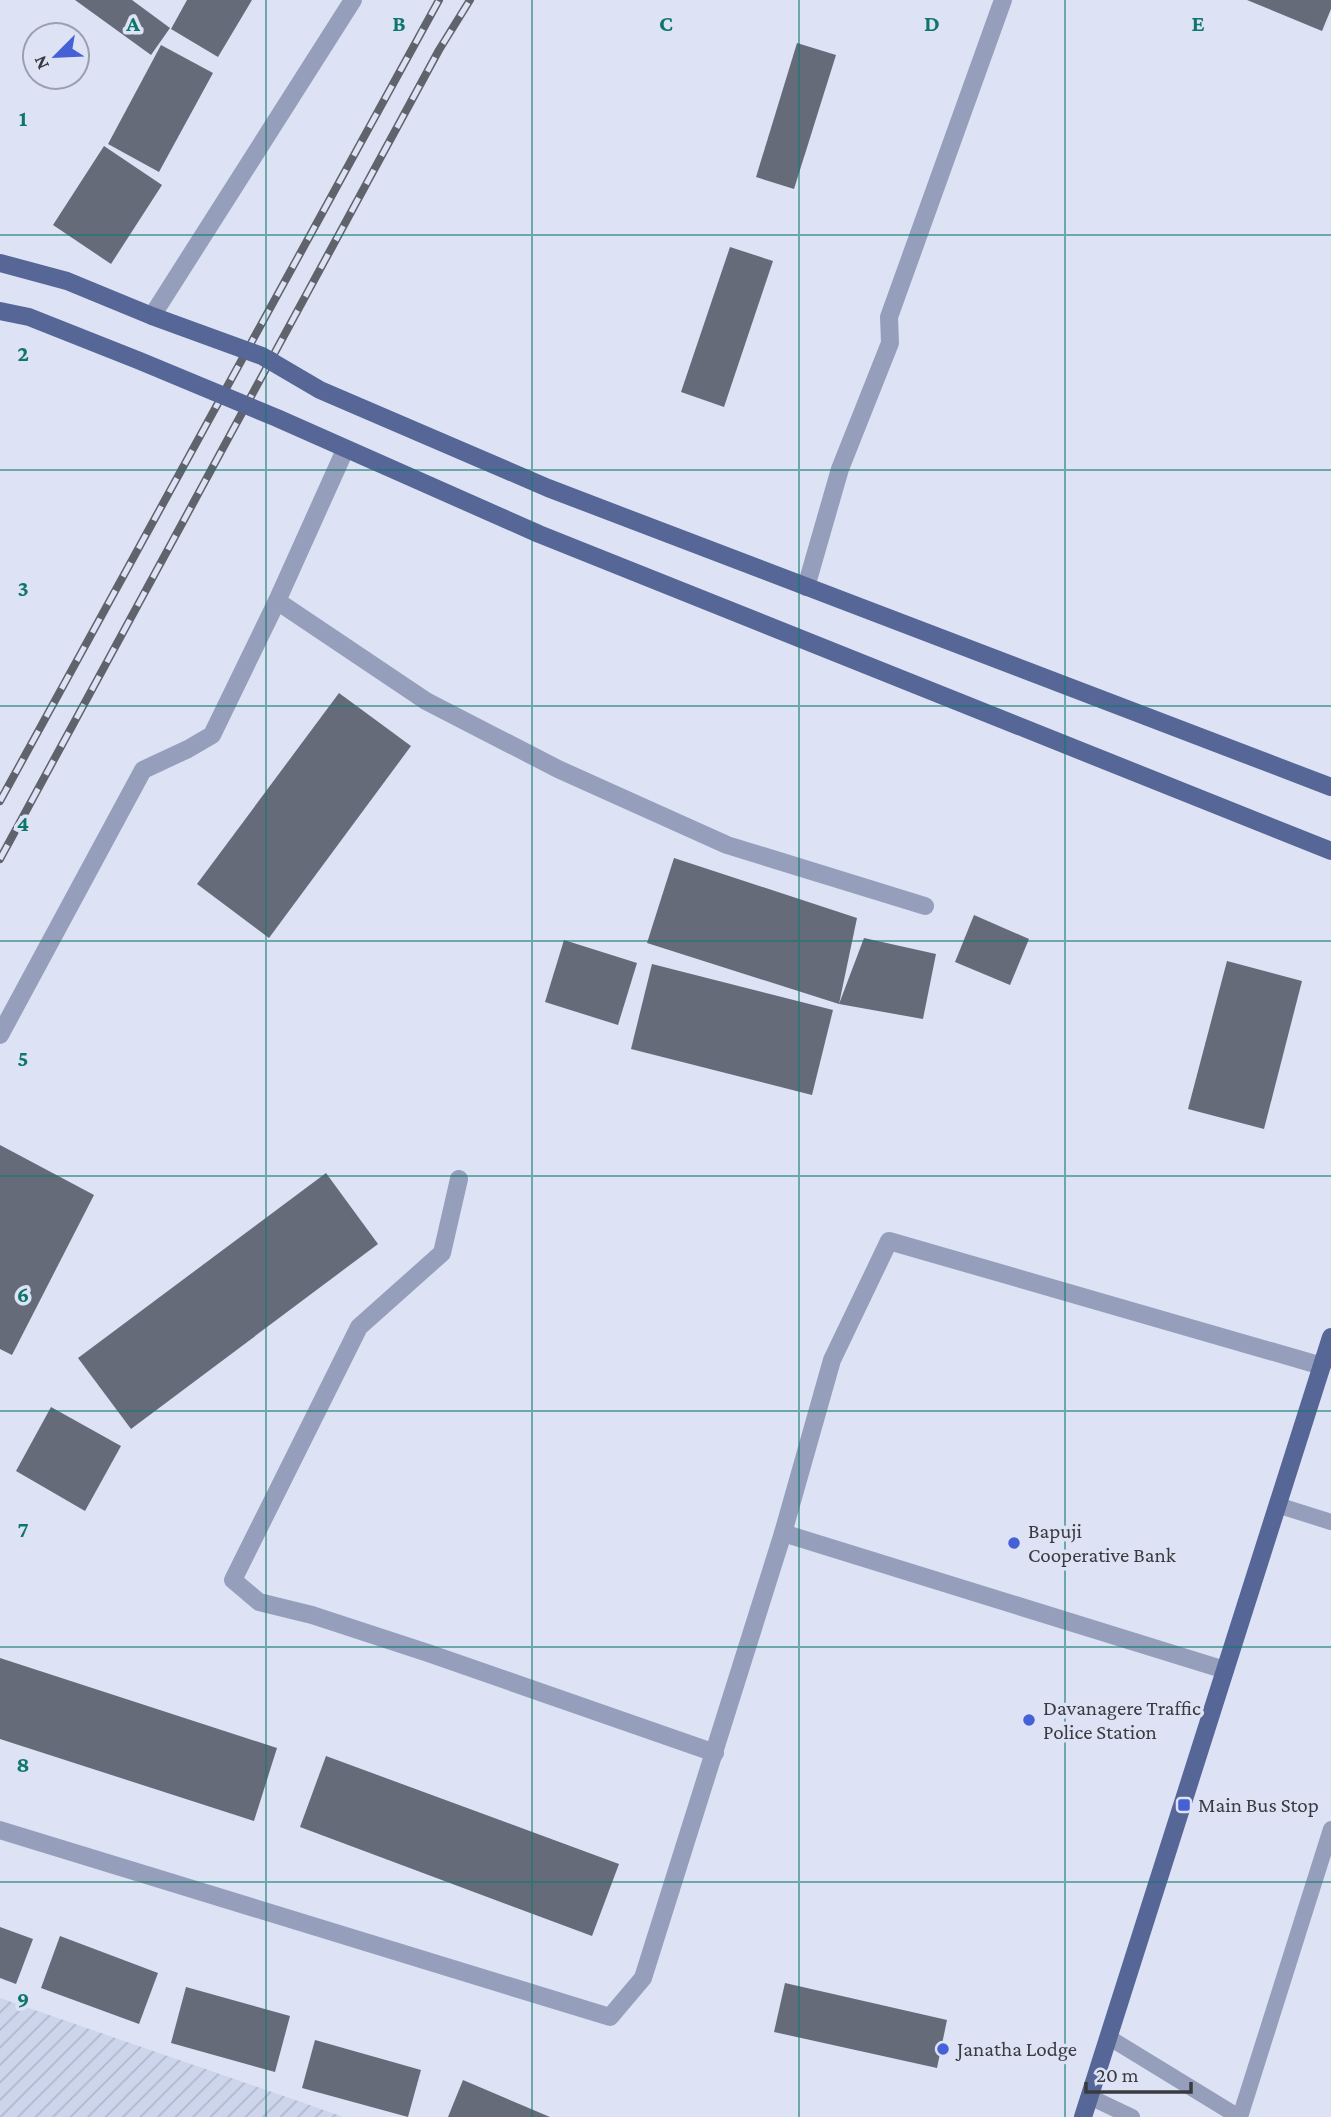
<svg xmlns="http://www.w3.org/2000/svg" width="1331" height="2117" font-family="'Crimson Pro',serif">
<style>
.industrial{fill:url(#industrial-furrows)}
.building{fill:#666b7a}
.lines{fill:none;stroke-linecap:round;stroke-linejoin:round}
.service{stroke:#959fbb;stroke-width:16}
.minor{stroke:#959fbb;stroke-width:18}
.primary{stroke:#556697;stroke-width:18}
.rail-casing{stroke:#60636c;stroke-width:8}
.rail{stroke:#dde3f4;stroke-width:5;stroke-dasharray:16;stroke-linecap:butt}
.primary-bridge{stroke:#556697;stroke-width:18}
.grid{fill:none;stroke:#0f766e;stroke-width:2;stroke-opacity:0.55}
.poi-dot{fill:#4561d5;stroke:#dde3f4;stroke-width:2.5}
.labels{text-anchor:middle;dominant-baseline:central;stroke-width:7;stroke-linejoin:round;paint-order:stroke}
.poi-label{font-size:21px;fill:#393b41;stroke:#dde3f4;text-anchor:start}
.grid-label{font-size:23px;text-anchor:middle;font-weight:bold;fill:#0f766e;stroke:#dde3f4;stroke-width:7;stroke-linejoin:round;paint-order:stroke}
</style>
<defs>
<pattern id="industrial-furrows" width="10" height="10" patternUnits="userSpaceOnUse" patternTransform="scale(1.75)"><rect width="10" height="10" fill="#ccd5eb"/><path d="M-1 1l2-2M0 10L10 0M9 11l2-2" fill="none" stroke="#b0b8cb"/></pattern>
</defs>
<rect width="100%" height="100%" fill="#dde3f4"/>
<!-- industrial -->
<path class="industrial" d="M 0,1998 L 344,2117 L 0,2117 Z"/>
<!-- building -->
<g class="building">
<path d="M 75,0 L 132,0 L 170,28 L 151,55 Z"/>
<path d="M 187,0 L 252,0 L 218,57 L 171,29 Z"/>
<path d="M 1247,0 L 1331,0 L 1331,9 L 1322,31 Z"/>
<path d="M 797,43 L 836,55 L 794,189 L 756,177 Z"/>
<path d="M 161,45 L 213,73 L 159,172 L 108,144 Z"/>
<path d="M 104,146 L 162,185 L 111,264 L 53,225 Z"/>
<path d="M 730,247 L 773,261 L 724,407 L 681,392 Z"/>
<path d="M 339,693 L 411,746 L 269,938 L 197,884 Z"/>
<path d="M 674,858 L 857,918 L 839,1004 L 864,938 L 936,954 L 923,1019 L 839,1004 L 647,943 Z"/>
<path d="M 974,915 L 1029,939 L 1010,985 L 955,962 Z"/>
<path d="M 564,940 L 637,963 L 618,1025 L 545,1002 Z"/>
<path d="M 1227,961 L 1302,981 L 1264,1129 L 1188,1109 Z"/>
<path d="M 652,964 L 833,1010 L 812,1095 L 631,1049 Z"/>
<path d="M 0,1145 L 94,1195 L 12,1355 L 0,1349 Z"/>
<path d="M 326,1173 L 378,1244 L 131,1429 L 78,1358 Z"/>
<path d="M 51,1407 L 121,1446 L 85,1511 L 16,1471 Z"/>
<path d="M 0,1658 L 277,1748 L 254,1821 L 0,1739 Z"/>
<path d="M 326,1756 L 619,1864 L 592,1936 L 300,1827 Z"/>
<path d="M 0,1927 L 33,1939 L 16,1984 L 0,1978 Z"/>
<path d="M 60,1936 L 158,1973 L 139,2024 L 41,1988 Z"/>
<path d="M 785,1983 L 947,2020 L 937,2068 L 774,2032 Z"/>
<path d="M 186,1987 L 290,2016 L 275,2072 L 171,2043 Z"/>
<path d="M 315,2040 L 421,2070 L 408,2117 L 302,2088 Z"/>
<path d="M 463,2080 L 550,2117 L 448,2117 Z"/>
</g>
<g class="lines">
<!-- service -->
<g class="service">
<path d="M 1277,1505 L 1331,1522"/>
<path d="M 1108,2037 L 1239,2117"/>
<path d="M 1090,2097 L 1132,2117"/>
<path d="M 1240,2117 L 1331,1829"/>
</g>
<!-- minor -->
<g class="minor">
<path d="M 152,316 L 353,0"/>
<path d="M 806,587 L 840,469 L 890,343 L 889,317 L 1003,0"/>
<path d="M 277,601 L 426,701 L 558,769 L 727,845 L 925,906"/>
<path d="M 0,1035 L 143,770 L 188,749 L 212,735 L 277,601 L 345,450"/>
<path d="M 459,1179 L 442,1253 L 359,1327 L 233,1580 L 259,1602 L 312,1615 L 428,1653 L 715,1753"/>
<path d="M 783,1533 L 1225,1670"/>
<path d="M 0,1830 L 610,2017 L 643,1978 L 783,1533 L 832,1360 L 889,1241 L 1322,1366"/>
</g>
<!-- primary -->
<path class="primary" d="M 1083,2117 L 1331,1337"/>
<defs>
<g id="rail">
<path d="M 0,801 L 439,0"/>
<path d="M 0,859 L 439,50 L 470,0"/>
</g>
</defs>
<!-- rail casing -->
<use href="#rail" class="rail-casing"/>
<!-- rail -->
<use href="#rail" class="rail"/>
<!-- primary-bridge -->
<g class="primary-bridge">
<path d="M 0,263 L 67,281 L 152,316 L 262,356 L 320,390 L 548,488 L 1331,787"/>
<path d="M 0,311 L 29,317 L 140,361 L 277,418 L 539,534 L 1331,851"/>
</g>
</g>
<!-- grid -->
<path class="grid" d="M 266,0 L 266,2117M 532,0 L 532,2117M 799,0 L 799,2117M 1065,0 L 1065,2117M 0,235 L 1331,235M 0,470 L 1331,470M 0,706 L 1331,706M 0,941 L 1331,941M 0,1176 L 1331,1176M 0,1411 L 1331,1411M 0,1647 L 1331,1647M 0,1882 L 1331,1882"/>
<!-- markers -->
<g class="poi-dot">
<circle cx="1014" cy="1543" r="7"/>
<circle cx="1029" cy="1720" r="7"/>
<rect x="1177" y="1798" width="14" height="14" rx="3.5"/>
<circle cx="943" cy="2049" r="7"/>
</g>
<g class="labels">
<!-- poi labels -->
<g class="poi-label">
<text x="1028" y="1531">Bapuji<tspan x="1028" dy="24">Cooperative Bank</tspan></text>
<text x="1043" y="1708">Davanagere Traffic<tspan x="1043" dy="24">Police Station</tspan></text>
<text x="1198" y="1805">Main Bus Stop</text>
<text x="957" y="2049">Janatha Lodge</text>
</g>
</g>
<g class="grid-label">
<text x="133" y="31">A</text>
<text x="399" y="31">B</text>
<text x="666" y="31">C</text>
<text x="932" y="31">D</text>
<text x="1198" y="31">E</text>
<text x="23" y="126">1</text>
<text x="23" y="361">2</text>
<text x="23" y="596">3</text>
<text x="23" y="831">4</text>
<text x="23" y="1066">5</text>
<text x="23" y="1302">6</text>
<text x="23" y="1537">7</text>
<text x="23" y="1772">8</text>
<text x="23" y="2007">9</text>
</g>
<!-- north arrow -->
<g transform="translate(56 56) rotate(246)"><circle r="33" fill="#dde3f4" stroke="#9ba0ac" stroke-width="2"/>
<path d="M0-5L12 26L0 18L-12 26Z" fill="#4561d5"/>
<text y="-10" font-size="19" font-weight="bold" text-anchor="middle" fill="#393b41">N</text>
</g>
<!-- scale -->
<path d="M1086 2082v10h105v-10" fill="none" stroke="#393b41" stroke-width="3.5"/>
<text x="1096" y="2082" font-size="21" fill="#393b41" stroke="#dde3f4" stroke-width="5" paint-order="stroke">20 m</text>
</svg>
